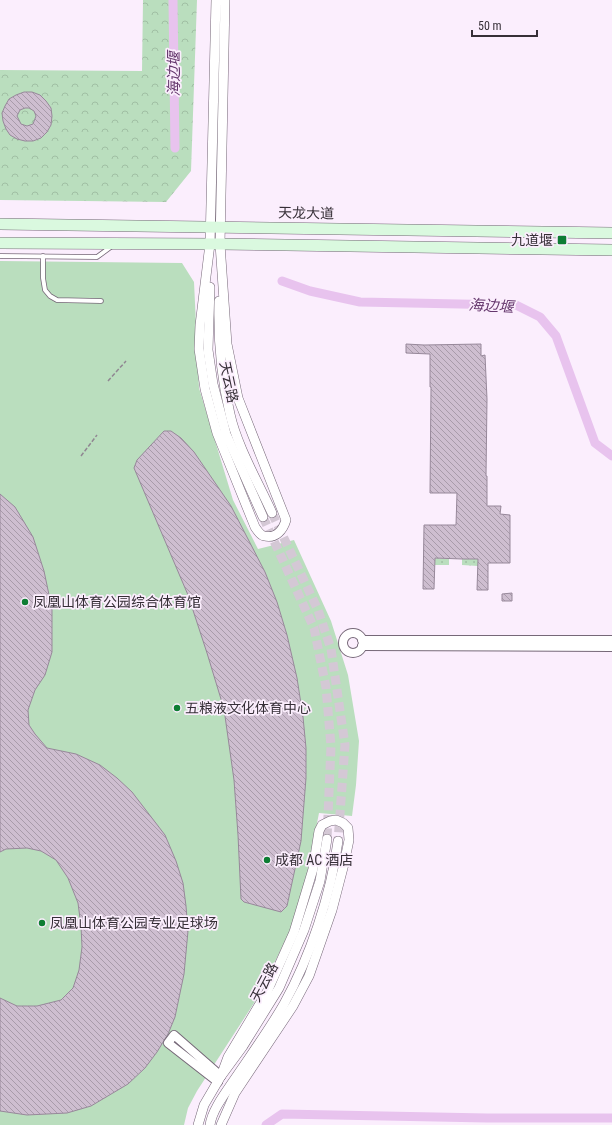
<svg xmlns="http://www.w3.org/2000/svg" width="612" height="1125" font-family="'Roboto Condensed','Noto Sans SC',sans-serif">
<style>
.grass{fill:url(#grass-dots)}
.park{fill:url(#park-crowns)}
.pitch{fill:#badebe}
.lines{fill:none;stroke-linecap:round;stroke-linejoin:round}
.canal{stroke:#e8c3ee;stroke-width:9}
.building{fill:url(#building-back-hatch);stroke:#97889a;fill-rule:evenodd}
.tertiary-tunnel{stroke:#d4c8d5;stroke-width:9;stroke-dasharray:9 4.5;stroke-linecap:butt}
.service-casing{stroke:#766878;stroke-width:5.5}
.minor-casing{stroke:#766878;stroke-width:10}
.tertiary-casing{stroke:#766878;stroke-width:10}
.secondary-casing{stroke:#766878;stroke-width:12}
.path{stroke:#908792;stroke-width:1.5;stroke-dasharray:4 2;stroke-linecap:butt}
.service{stroke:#fff;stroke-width:4}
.minor{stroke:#fff;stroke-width:8}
.tertiary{stroke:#fff;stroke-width:9}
.secondary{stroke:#daf9df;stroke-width:11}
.poi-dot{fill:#0d7d33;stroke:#fbeefd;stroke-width:1.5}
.labels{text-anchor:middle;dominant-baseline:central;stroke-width:3.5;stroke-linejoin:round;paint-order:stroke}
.street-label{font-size:14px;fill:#362f37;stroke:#fbeefd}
.poi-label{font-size:14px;fill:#362f37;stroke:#fbeefd;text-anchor:start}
.water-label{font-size:15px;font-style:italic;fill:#65376d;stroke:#fbeefd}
</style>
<defs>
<pattern id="grass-dots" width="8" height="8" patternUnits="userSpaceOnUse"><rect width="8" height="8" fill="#badebe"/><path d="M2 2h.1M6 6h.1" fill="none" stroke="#a0bfa4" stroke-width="1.8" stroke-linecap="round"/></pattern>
<pattern id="park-crowns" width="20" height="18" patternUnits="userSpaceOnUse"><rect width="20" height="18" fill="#badebe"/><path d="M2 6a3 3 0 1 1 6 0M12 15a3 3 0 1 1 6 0" fill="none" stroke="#a0bfa4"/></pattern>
<pattern id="building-back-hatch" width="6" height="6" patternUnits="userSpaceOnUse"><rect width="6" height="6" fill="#cebed0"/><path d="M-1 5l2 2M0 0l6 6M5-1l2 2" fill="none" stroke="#a89baa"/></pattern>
</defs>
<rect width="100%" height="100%" fill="#fbeefd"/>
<!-- grass -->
<g class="grass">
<path d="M 435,558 L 449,559 L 449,565 L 435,565 Z"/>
<path d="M 462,559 L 478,559 L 478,566 L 462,565 Z"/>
</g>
<!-- park -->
<path class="park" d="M 143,0 L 197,0 L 191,171 L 166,202 L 0,200 L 0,70 L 142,71 Z"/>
<!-- pitch -->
<path class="pitch" d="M 0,261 L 182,263 L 194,282 L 199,388 L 233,500 L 258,549 L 294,540 L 331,621 L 348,675 L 359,741 L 356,785 L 352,816 L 319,813 L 303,895 L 291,929 L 256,1000 L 197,1091 L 188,1108 L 184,1125 L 0,1125 Z"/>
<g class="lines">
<!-- canal -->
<g class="canal">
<path d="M 173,0 L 175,148"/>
<path d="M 282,281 L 310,291 L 360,302 L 516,305 L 540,317 L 556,336 L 595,443 L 612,456"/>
<path d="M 266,1125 L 282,1114 L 487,1118 L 612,1118"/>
</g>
</g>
<!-- building -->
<g class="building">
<path d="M 24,92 L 32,92 L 40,95 L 46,101 L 51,108 L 52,116 L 51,125 L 47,132 L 41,138 L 33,141 L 25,141 L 17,139 L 10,135 L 6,129 L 3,121 L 2,113 L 5,106 L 9,99 L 16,95 ZM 25,108 L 29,108 L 34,111 L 36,116 L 33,124 L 27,126 L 21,124 L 17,116 L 20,110 Z"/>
<path d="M 406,344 L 424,345 L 481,344 L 481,356 L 485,355 L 487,399 L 486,476 L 487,476 L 487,506 L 501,506 L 500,514 L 510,515 L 510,563 L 488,563 L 488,590 L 477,590 L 478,559 L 462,559 L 435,558 L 434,589 L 423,589 L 424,525 L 456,525 L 457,493 L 430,493 L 431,387 L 430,387 L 430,354 L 406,353 Z"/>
<path d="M 164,431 L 171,431 L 181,438 L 194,452 L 231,506 L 265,572 L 277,602 L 287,635 L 297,678 L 303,717 L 306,748 L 306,778 L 301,841 L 287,906 L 281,912 L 244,902 L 241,899 L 238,835 L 234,780 L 224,709 L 207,653 L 188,595 L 134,468 L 137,460 Z"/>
<path d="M 0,494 L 15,507 L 33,537 L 44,571 L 52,609 L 52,652 L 45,675 L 35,690 L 28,710 L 29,725 L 35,734 L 47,748 L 76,754 L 100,765 L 117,778 L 132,792 L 165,835 L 176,861 L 183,883 L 186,906 L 188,931 L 184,974 L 175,1017 L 168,1034 L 157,1052 L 145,1068 L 128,1084 L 91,1106 L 67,1113 L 27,1115 L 0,1111 L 0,998 L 17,1006 L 37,1006 L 61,1000 L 73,988 L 79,970 L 82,947 L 81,926 L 78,903 L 68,878 L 56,860 L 41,851 L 27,848 L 6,849 L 0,852 Z"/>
<path d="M 512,593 L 512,601 L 502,601 L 502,594 Z"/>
</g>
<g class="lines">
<!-- tertiary-tunnel -->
<g class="tertiary-tunnel">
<path d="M 272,513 L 318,610 L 331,649 L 345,745 L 338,841"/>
<path d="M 263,517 L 314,628 L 326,687 L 331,746 L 327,839"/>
</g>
<defs>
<g id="service">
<path d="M 0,256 L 97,257 L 112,246"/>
<path d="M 43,256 L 43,278 L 45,290 L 50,296 L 57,300 L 101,301"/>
</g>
<g id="minor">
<circle cx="353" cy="643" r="10"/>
<path d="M 362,640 L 612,640"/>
<path d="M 362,646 L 612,647"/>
<path d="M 218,1082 L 168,1043 L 174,1035 L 221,1076"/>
</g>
<g id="tertiary">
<path d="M 216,0 L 210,244 L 200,325 L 199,349 L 205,389 L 217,433 L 255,527 C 257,530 260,535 264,536 C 276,539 283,530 286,520 L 238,398 L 227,344 L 220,244 L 225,0"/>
<path d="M 210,287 L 208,350 L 213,384 L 226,434 L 263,517"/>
<path d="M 219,301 C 218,339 221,377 230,414 C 237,446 258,482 272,513"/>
<path d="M 198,1125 L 204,1105 L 221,1076 L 243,1046 L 279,988 L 304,930 L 320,881 L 327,839"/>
<path d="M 210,1125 C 212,1110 226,1092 234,1080 C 251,1055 269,1030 284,1004 C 310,957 331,895 338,841"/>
<path d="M 221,1125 L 235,1093 L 293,1006 L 309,976 L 332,910 L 344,864 L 349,840 L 348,828 L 343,823 L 336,820 L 330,821 L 322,825 L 319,831 L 313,869 L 294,932 L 267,992 L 228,1057 L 221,1076"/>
</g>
<g id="secondary">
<path d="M 0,224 L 612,233"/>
<path d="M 0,243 L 220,244 L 612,250"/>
</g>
</defs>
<!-- service casing -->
<use href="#service" class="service-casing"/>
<!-- minor casing -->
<use href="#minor" class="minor-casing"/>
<!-- tertiary casing -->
<use href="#tertiary" class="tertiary-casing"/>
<!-- secondary casing -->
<use href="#secondary" class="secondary-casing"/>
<!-- path -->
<g class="path">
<path d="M 108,381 L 126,361"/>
<path d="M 81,456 L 97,435"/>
</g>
<!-- service -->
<use href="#service" class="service"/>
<!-- minor -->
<use href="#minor" class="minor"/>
<!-- tertiary -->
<use href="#tertiary" class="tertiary"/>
<!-- secondary -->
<use href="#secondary" class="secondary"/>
</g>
<!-- markers -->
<g class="poi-dot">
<rect x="557" y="235" width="10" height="10" rx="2"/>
<circle cx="25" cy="602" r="4"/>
<circle cx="177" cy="708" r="4"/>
<circle cx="267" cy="860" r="4"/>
<circle cx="42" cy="923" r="4"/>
</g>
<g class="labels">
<!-- street labels -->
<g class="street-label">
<text transform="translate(306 213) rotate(1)">天龙大道</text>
<text transform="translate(229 382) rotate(78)">天云路</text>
<text transform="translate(264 982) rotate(-62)">天云路</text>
</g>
<!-- poi labels -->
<g class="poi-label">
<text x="553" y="240" text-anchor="end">九道堰</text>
<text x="33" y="602">凤凰山体育公园综合体育馆</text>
<text x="185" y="708">五粮液文化体育中心</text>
<text x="275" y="860">成都 AC 酒店</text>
<text x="50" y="923">凤凰山体育公园专业足球场</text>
</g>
<!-- water labels -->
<g class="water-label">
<text transform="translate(174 74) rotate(-90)">海边堰</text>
<text transform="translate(491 306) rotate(3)">海边堰</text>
</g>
</g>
<!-- scale -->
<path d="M472 30v6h65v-6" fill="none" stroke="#362f37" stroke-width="2"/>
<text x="478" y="30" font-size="12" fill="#362f37" stroke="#fbeefd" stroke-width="3" paint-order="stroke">50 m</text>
</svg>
